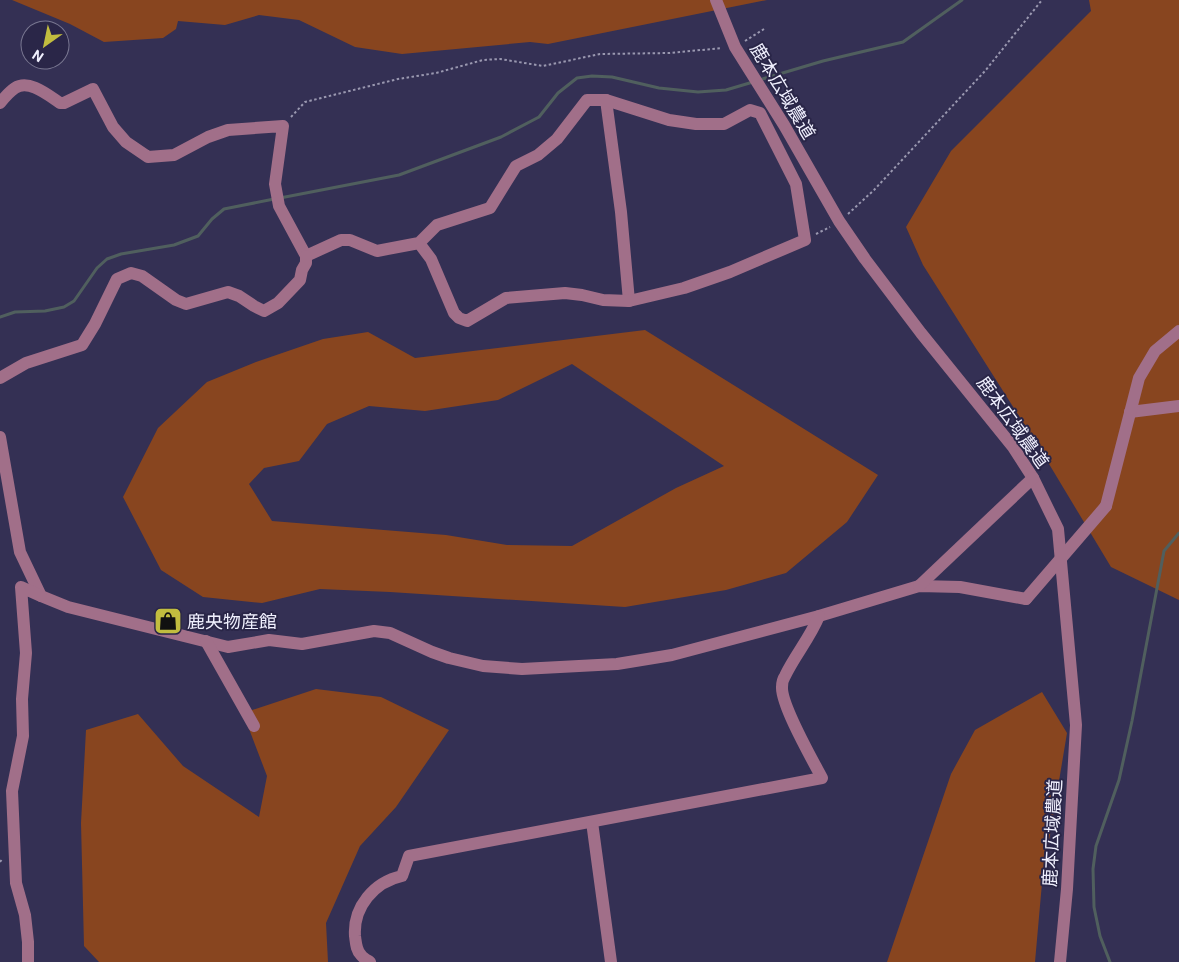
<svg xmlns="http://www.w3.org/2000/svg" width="1179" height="962" font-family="Roboto,'Noto Sans JP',sans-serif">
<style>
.green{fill:#88451f;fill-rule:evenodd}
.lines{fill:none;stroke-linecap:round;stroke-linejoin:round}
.stream{stroke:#505f5e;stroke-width:3}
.path{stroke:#9a98b0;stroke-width:2;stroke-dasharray:2.5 2.5;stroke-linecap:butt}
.minor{stroke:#a16f89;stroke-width:12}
.minor-bridge{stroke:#a16f89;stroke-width:12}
.labels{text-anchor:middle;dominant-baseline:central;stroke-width:4;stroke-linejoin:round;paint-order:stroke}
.street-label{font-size:18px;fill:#f0f0fe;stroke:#2a2648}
.poi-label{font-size:18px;fill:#f0f0fe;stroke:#2a2648;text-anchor:start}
</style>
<rect width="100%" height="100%" fill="#343054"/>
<!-- green -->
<g class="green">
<path d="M 12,0 L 767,0 L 548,44 L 530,42 L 402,54 L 355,47 L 299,20 L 259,15 L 225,25 L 178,21 L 176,29 L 163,38 L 104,42 L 70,24 Z"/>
<path d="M 1089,0 L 1179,0 L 1179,600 L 1111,567 L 1040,449 L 923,265 L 906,227 L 951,151 L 1091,11 Z"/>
<path d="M 645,330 L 878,475 L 847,522 L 786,573 L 726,590 L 625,607 L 390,592 L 320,589 L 262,603 L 203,597 L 161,570 L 123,497 L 158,428 L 207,382 L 256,362 L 323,339 L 368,332 L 415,358 ZM 572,364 L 724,466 L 676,488 L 572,546 L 507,545 L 446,535 L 272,521 L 249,484 L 264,468 L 299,461 L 327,424 L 369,406 L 425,411 L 498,400 Z"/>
<path d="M 316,689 L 381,697 L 449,730 L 396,807 L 360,846 L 326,923 L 328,962 L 99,962 L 84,946 L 81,823 L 86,730 L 138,714 L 183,766 L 259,817 L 267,776 L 243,713 Z"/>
<path d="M 1042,692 L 1067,733 L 1042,883 L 1035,962 L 887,962 L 951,774 L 975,730 Z"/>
</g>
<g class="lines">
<!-- stream -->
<g class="stream">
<path d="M 759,80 L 823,61 L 903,42 L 962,0"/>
<path d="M 280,198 L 399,175 L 501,137 L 539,117 L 558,93 L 577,78 L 592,76 L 612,77 L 659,88 L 698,92 L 726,90 L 753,82"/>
<path d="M 0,317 L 15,312 L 45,311 L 64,307 L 74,301 L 97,268 L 107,259 L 121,254 L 174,245 L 198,236 L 212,219 L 224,209 L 274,199"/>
<path d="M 1110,962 L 1100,936 L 1094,907 L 1093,869 L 1096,846 L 1119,780 L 1132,721 L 1164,551 L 1179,533"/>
</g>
<!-- path -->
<g class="path">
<path d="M 745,41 L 764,29"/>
<path d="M 291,117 L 305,102 L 398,79 L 436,73 L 483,60 L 500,59 L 543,66 L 600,54 L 670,53 L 722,48"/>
<path d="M 848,214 L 874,190 L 985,71 L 1042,0"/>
<path d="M 816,234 L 830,227"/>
<path d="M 0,862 L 3,858"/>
</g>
<!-- minor -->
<g class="minor">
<path d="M 716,0 L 735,47 L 784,125 L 839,221 L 865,259 L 921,333 L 1013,447 L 1033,478 L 1058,529 L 1076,725 L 1067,889 L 1060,962"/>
<path d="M 606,100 L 621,212 L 629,301"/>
<path d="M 0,103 C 4,98 9,92 15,88 C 29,79 48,95 60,103 L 64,103 L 93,89 L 113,127 L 126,142 L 148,157 L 174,155 L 208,137 L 228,130 L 283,126 L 275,184 L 279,206 L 306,256 L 341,240 L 350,240 L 377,251 L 419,243 L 437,225 L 490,208 L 516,166 L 538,155 L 557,139 L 587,100 L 606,100 L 669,120 L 696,124 L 724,124 L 750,110 L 760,113 L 796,184 L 805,240 L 730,272 L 684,288 L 629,301 L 603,300 L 582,295 L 565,293 L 506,298 L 467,321 L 459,318 L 454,313 L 431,259 L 419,243"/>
<path d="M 0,378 L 26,363 L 82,345 L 95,324 L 117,279 L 131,273 L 142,276 L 176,300 L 186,304 L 228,292 L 239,296 L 254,306 L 264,311 L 278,303 L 300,280 L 302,270 L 306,263 L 306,256"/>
<path d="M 1130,412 L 1179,406"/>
<path d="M 0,437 L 20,552 L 41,596 L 68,607 L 228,647 L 269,640 L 302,644 L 374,631 L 390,633 L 432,652 L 449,658 L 483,666 L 522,669 L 617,664 L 672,655 L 819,616 L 919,586 L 960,587 L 1026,599"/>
<path d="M 1106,506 L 1139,378 L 1155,351 L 1179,331"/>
<path d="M 919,586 L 1033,478"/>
<path d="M 206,641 L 254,726"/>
<path d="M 592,822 L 611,962"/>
<path d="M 28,962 L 28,942 L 25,915 L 16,883 L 12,791 L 23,736 L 22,699 L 26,653 L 21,587 L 41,596"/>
<path d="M 370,962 C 367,960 363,958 361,955 C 356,950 356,943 355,936 C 353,907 374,882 402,876 L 409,856 L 822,778 C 812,759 781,705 782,687 C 782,684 783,679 785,676 C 795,655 810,638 819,616"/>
</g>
<!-- minor-bridge -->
<path class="minor-bridge" d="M 1026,599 L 1106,506"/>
</g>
<!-- icons -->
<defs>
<symbol id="shop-square" viewBox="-11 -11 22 22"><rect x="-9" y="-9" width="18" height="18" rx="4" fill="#c2bd3f" stroke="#2a2648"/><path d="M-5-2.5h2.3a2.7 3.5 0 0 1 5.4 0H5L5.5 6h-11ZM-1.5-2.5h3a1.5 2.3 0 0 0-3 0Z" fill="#111"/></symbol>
</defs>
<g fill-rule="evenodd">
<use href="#shop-square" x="152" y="605" width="32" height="32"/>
</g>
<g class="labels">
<!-- street labels -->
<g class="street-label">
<text transform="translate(783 91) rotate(59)">鹿本広域農道</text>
<text transform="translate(1013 422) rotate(54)">鹿本広域農道</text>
<text transform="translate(1052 833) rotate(-87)">鹿本広域農道</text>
</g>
<!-- poi labels -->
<g class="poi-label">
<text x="187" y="621">鹿央物産館</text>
</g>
</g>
<!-- north arrow -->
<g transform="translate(45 45) rotate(213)"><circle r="24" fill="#2a2648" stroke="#797791"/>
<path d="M0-4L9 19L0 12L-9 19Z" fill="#c2bd3f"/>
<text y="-8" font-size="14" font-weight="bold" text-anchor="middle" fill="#f0f0fe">N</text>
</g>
</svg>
